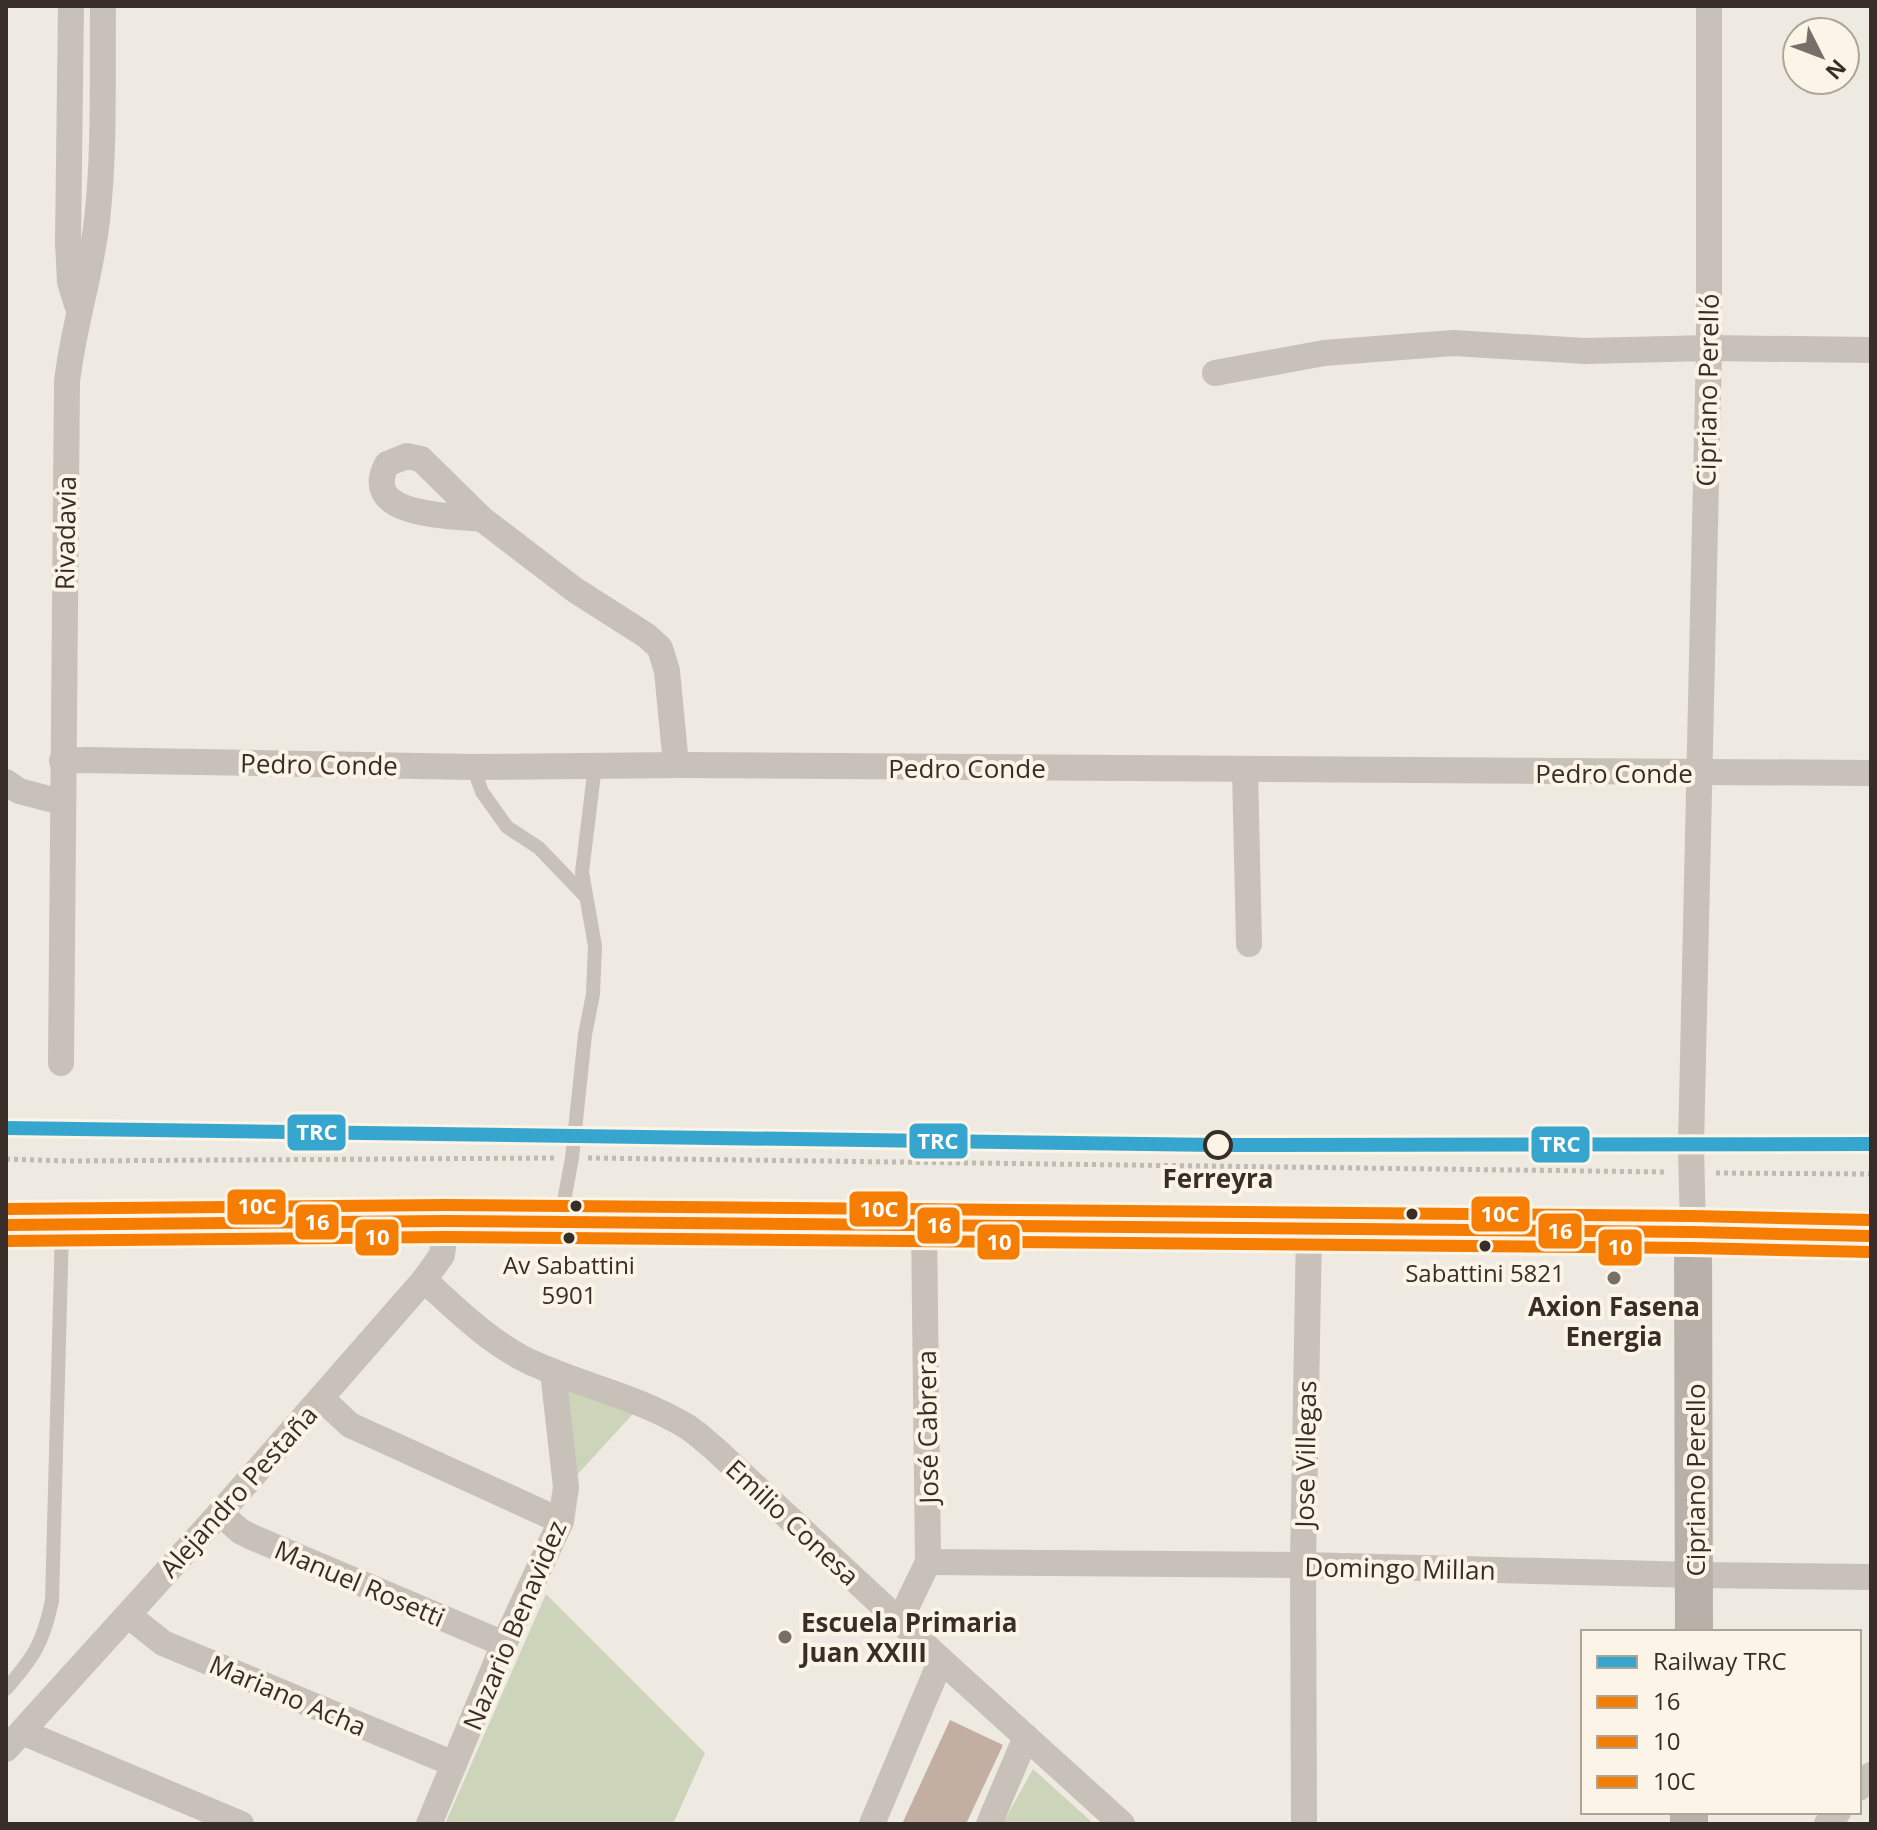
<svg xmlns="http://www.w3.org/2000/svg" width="1877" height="1830" font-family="'Open Sans',sans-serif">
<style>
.green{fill:#ccd5b9}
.building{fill:#c3afa1}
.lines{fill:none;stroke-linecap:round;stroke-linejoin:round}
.path{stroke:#c0bab1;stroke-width:5;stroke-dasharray:4 4;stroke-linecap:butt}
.service{stroke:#c7c1b9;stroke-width:14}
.minor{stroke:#c7c1b9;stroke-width:26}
.secondary{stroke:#b8b1a9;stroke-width:38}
.primary{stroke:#b6b0a9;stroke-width:42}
.bus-1-casing{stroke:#fbf4e7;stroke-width:18}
.bus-2-casing{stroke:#fbf4e7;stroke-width:18}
.bus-3-casing{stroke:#fbf4e7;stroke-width:18}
.bus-1{stroke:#f57d02;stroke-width:12}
.bus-2{stroke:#f57d02;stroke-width:12}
.bus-3{stroke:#f57d02;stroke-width:12}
.rail-1-casing{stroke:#fbf4e7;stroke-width:20}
.rail-1{stroke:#37a6cf;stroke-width:14}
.stop-dot{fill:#fbf4e7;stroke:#382e27;stroke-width:4}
.bus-dot{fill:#382e27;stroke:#fbf4e7;stroke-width:3}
.poi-dot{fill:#787068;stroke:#fbf4e7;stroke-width:3}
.labels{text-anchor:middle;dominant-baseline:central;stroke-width:8;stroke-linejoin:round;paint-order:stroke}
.bus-label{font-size:24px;fill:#382e27;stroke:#fbf4e7}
.street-label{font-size:26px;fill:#382e27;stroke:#fbf4e7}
.stop-label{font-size:26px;font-weight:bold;fill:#382e27;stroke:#fbf4e7}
.poi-label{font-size:26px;font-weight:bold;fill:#382e27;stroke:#fbf4e7}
.line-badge{stroke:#fbf4e7;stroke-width:3}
.badge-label{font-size:22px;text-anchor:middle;font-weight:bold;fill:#fff}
</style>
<rect width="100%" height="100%" fill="#eeeae1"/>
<!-- green -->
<g class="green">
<path d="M 553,1372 L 641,1405 L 566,1487 Z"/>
<path d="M 546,1594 L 705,1753 L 673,1824 L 445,1824 Z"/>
<path d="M 1033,1769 L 1094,1824 L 1003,1823 Z"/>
</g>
<!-- building -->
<path class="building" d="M 950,1720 L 1003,1745 L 966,1824 L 902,1824 Z"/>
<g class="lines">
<!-- path -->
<g class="path">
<path d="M 588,1158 L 1666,1172"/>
<path d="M 6,1159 L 68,1161 L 554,1158"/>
<path d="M 1716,1173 L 1871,1174"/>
</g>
<!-- service -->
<g class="service">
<path d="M 473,767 L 482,792 L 507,827 L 539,848 L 585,896"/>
<path d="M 561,1217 L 572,1158 L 585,1035 L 593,994 L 595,946 L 582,872 L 595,766"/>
<path d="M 6,1689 C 34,1657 43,1643 52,1601 L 62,1229"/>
</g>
<!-- minor -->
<g class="minor">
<path d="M 71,6 L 68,243 L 70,282 L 77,305"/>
<path d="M 1215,373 L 1324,353 L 1453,343 L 1585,351 L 1709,348 L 1871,350"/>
<path d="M 482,519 C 449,515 359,517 387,464 L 407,456 L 421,459 L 482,519 L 575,590 L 647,636 L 660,648 L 667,671 L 676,765"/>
<path d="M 62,761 L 86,760 L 473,767 L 683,765 L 1871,773"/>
<path d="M 1245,770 L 1249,944"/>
<path d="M 6,782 L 19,791 L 61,802"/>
<path d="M 61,1063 L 67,382 C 73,327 91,275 97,220 C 105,149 102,77 103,6"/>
<path d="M 1693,1232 L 1691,1146 L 1709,348 L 1709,6"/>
<path d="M 424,1280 C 456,1309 487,1340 526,1360 C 578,1385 636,1396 686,1426 C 696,1432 705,1441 715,1449 L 941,1660 L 1122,1824"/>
<path d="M 321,1398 L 350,1425 L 561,1521"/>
<path d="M 220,1513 L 240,1531 L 254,1538 L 504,1644"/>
<path d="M 928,1562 L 1303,1565 L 1696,1575 L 1871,1577"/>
<path d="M 128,1615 L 163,1643 L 454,1764"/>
<path d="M 899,1622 L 928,1562 L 924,1225"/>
<path d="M 22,1732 L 241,1824"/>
<path d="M 6,1749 L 220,1513 L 424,1280 L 442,1255 L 446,1221"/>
<path d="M 1859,1788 L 1871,1775"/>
<path d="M 429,1824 L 504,1644 L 561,1521 L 566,1487 L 553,1372"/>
<path d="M 872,1824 L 941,1660"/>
<path d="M 989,1824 L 1026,1737"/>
<path d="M 1304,1824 L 1303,1565 L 1309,1229"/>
<path d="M 1827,1824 L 1838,1812"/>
</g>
<!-- secondary -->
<g class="secondary">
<path d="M 1693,1232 L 1694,1632"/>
<path d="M 1689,1824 L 1689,1812"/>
</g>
<!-- primary -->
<path class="primary" d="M 6,1225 L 446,1221 L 1693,1232 L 1871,1236"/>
<defs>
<path id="bus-1" d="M 6,1225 L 446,1221 L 1693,1232 L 1871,1236"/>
<path id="bus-2" d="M 6,1241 L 446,1237 L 1693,1248 L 1871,1252"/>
<path id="bus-3" d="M 6,1209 L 446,1205 L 1693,1216 L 1871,1220"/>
</defs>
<!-- bus-1 casing -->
<use href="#bus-1" class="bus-1-casing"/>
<!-- bus-2 casing -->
<use href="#bus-2" class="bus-2-casing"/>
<!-- bus-3 casing -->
<use href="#bus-3" class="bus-3-casing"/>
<!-- bus-1 -->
<use href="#bus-1" class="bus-1"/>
<!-- bus-2 -->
<use href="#bus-2" class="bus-2"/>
<!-- bus-3 -->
<use href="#bus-3" class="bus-3"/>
<defs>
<path id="rail-1" d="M 6,1128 L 1218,1145 L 1871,1144"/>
</defs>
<!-- rail-1 casing -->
<use href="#rail-1" class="rail-1-casing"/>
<!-- rail-1 -->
<use href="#rail-1" class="rail-1"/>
</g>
<!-- markers -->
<circle class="stop-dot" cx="1218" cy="1145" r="13"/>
<g class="bus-dot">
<circle cx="576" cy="1206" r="7"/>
<circle cx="1412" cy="1214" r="7"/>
<circle cx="569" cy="1238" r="7"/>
<circle cx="1485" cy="1246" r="7"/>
</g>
<g class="poi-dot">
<circle cx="1614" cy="1278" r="8"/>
<circle cx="785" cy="1637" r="8"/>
</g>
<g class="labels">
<!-- bus labels -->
<g class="bus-label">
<text x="569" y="1264">Av Sabattini<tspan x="569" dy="30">5901</tspan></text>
<text x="1485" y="1272">Sabattini 5821</text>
</g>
<!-- street labels -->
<g class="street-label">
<text transform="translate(1707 390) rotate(-89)">Cipriano Perelló</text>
<text transform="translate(65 533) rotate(-89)">Rivadavia</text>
<text transform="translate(319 764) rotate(1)">Pedro Conde</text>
<text x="967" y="768">Pedro Conde</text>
<text x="1614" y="773">Pedro Conde</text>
<text transform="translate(927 1427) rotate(-91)">José Cabrera</text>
<text transform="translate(1305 1454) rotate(-89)">Jose Villegas</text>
<text transform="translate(1695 1480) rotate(-90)">Cipriano Perello</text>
<text transform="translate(238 1491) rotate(-48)">Alejandro Pestaña</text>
<text transform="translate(793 1522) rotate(43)">Emilio Conesa</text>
<text transform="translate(1400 1568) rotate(1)">Domingo Millan</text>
<text transform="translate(360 1583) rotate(23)">Manuel Rosetti</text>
<text transform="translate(514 1625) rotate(-67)">Nazario Benavidez</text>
<text transform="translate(288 1695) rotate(23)">Mariano Acha</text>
</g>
<!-- stop labels -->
<g class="stop-label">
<text x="1218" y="1178">Ferreyra</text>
</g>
<!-- poi labels -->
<g class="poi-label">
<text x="1614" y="1306">Axion Fasena<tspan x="1614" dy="30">Energia</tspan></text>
<text x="801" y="1622" text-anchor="start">Escuela Primaria<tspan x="801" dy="30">Juan XXIII</tspan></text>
</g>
</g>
<g class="line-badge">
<rect x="286" y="1113" width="61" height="39" rx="8" fill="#37a6cf"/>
<rect x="908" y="1122" width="61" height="38" rx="8" fill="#37a6cf"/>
<rect x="1530" y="1125" width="61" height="39" rx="8" fill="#37a6cf"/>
<rect x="226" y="1188" width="61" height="38" rx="8" fill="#f57d02"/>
<rect x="848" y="1190" width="61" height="38" rx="8" fill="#f57d02"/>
<rect x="1470" y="1195" width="61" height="38" rx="8" fill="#f57d02"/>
<rect x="294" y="1203" width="46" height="38" rx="8" fill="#f57d02"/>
<rect x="916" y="1206" width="45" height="39" rx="8" fill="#f57d02"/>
<rect x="1537" y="1212" width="46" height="38" rx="8" fill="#f57d02"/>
<rect x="354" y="1218" width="46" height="39" rx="8" fill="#f57d02"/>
<rect x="976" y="1223" width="45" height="38" rx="8" fill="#f57d02"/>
<rect x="1597" y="1228" width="46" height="39" rx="8" fill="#f57d02"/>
</g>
<g class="badge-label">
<text x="317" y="1140">TRC</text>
<text x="938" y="1149">TRC</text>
<text x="1560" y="1152">TRC</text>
<text x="257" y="1214">10C</text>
<text x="879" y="1217">10C</text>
<text x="1500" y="1222">10C</text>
<text x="317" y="1230">16</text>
<text x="939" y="1233">16</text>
<text x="1560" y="1239">16</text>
<text x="377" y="1245">10</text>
<text x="999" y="1250">10</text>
<text x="1620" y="1255">10</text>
</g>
<!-- border -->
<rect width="1877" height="1830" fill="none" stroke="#382e27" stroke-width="16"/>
<!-- legend -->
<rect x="1581" y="1630" width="280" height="184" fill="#fbf4e7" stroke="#ada59a" stroke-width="2"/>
<rect x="1597" y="1656" width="40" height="12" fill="#37a6cf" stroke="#ada59a" stroke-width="2"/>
<text x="1653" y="1670" font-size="24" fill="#382e27">Railway TRC</text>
<rect x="1597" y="1696" width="40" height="12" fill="#f57d02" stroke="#ada59a" stroke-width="2"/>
<text x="1653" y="1710" font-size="24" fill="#382e27">16</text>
<rect x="1597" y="1736" width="40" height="12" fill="#f57d02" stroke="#ada59a" stroke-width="2"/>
<text x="1653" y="1750" font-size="24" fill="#382e27">10</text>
<rect x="1597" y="1776" width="40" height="12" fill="#f57d02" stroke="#ada59a" stroke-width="2"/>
<text x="1653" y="1790" font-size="24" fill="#382e27">10C</text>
<!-- north arrow -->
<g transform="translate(1821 56) rotate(132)"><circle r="38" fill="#fbf4e7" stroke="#ada59a" stroke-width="2"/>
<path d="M0-6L14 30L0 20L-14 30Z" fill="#787068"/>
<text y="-12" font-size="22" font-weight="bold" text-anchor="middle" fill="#382e27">N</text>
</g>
</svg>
